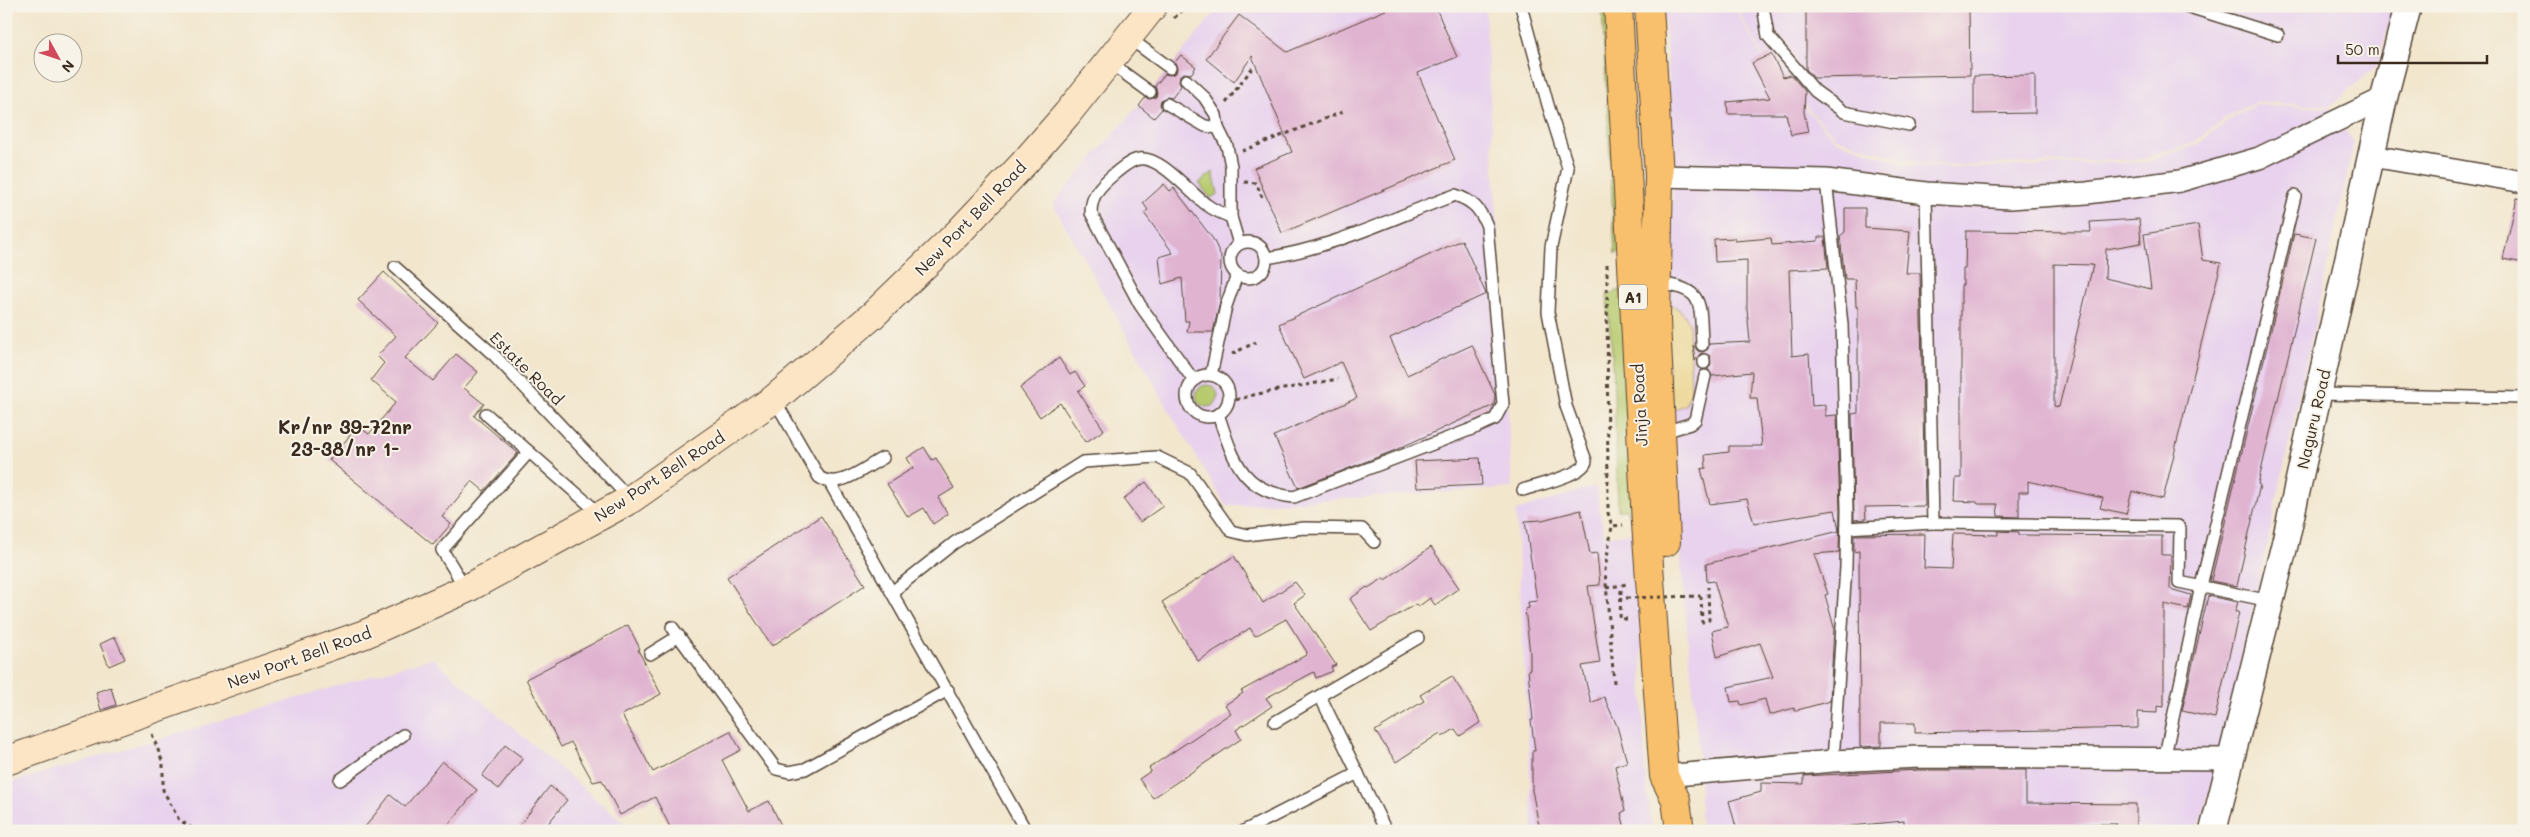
<svg xmlns="http://www.w3.org/2000/svg" width="2530" height="837" font-family="Mali,sans-serif">
<style>
.built{fill:#e8d2ee}
.green{fill:#b7ca6e;stroke:#797a46}
.sand{fill:#eeda9e;stroke:#94825e}
.building{fill:#e0b4d1;fill-rule:evenodd}
.lines{fill:none;stroke-linecap:round;stroke-linejoin:round}
.service-casing{stroke:#564638;stroke-width:14}
.minor-casing{stroke:#564638;stroke-width:24}
.tertiary-casing{stroke:#564638;stroke-width:29}
.secondary-casing{stroke:#564638;stroke-width:30}
.trunk-casing{stroke:#564638;stroke-width:30}
.path{stroke:#564638;stroke-width:3;stroke-dasharray:4 4;stroke-linecap:butt}
.service{stroke:#fff;stroke-width:11}
.minor{stroke:#fff;stroke-width:21}
.tertiary{stroke:#fff;stroke-width:26}
.secondary{stroke:#fce5c4;stroke-width:28}
.trunk{stroke:#f8bf6c;stroke-width:28}
.path-bridge{stroke:#564638;stroke-width:3;stroke-dasharray:4 4;stroke-linecap:butt}
.labels{text-anchor:middle;dominant-baseline:central;stroke-width:4;stroke-linejoin:round;paint-order:stroke}
.shield{fill:#f7f3e8;stroke:#73665b;stroke-width:1}
.shield-label{font-size:15px;font-weight:bold;fill:#3b2a1e}
.street-label{font-size:16px;fill:#3b2a1e;stroke:#f7f3e8}
.quarter-label{font-size:19px;font-weight:bold;fill:#3b2a1e;stroke:#f7f3e8}
</style>
<rect width="100%" height="100%" fill="#f7f3e8"/>
<filter id="ink" filterUnits="userSpaceOnUse"><feTurbulence type="fractalNoise" baseFrequency=".02" numOctaves="2"/><feDisplacementMap in="SourceGraphic" scale="10" xChannelSelector="R" yChannelSelector="G"/><feConvolveMatrix kernelMatrix="1 2 1 2 8 2 1 2 1" color-interpolation-filters="sRGB"/></filter>
<filter id="wash" filterUnits="userSpaceOnUse"><feTurbulence type="fractalNoise" baseFrequency=".0096" numOctaves="4" result="noise"/><feDisplacementMap in="SourceGraphic" scale="20" xChannelSelector="R" yChannelSelector="G"/><feGaussianBlur stdDeviation="1.12" result="paint"/><feColorMatrix in="noise" values="0 0 0 0 0 0 0 0 0 0 0 0 0 0 0 0 0 1.4 0 .05"/><feComposite in="paint" operator="in"/></filter>
<g filter="url(#wash)">
<rect width="100%" height="100%" fill="#f2e6cd"/>
<!-- built -->
<g class="built">
<path d="M 1220,6 L 1485,6 L 1512,488 L 1226,506 L 1171,414 L 1053,204 L 1150,92 Z"/>
<path d="M 1664,6 L 1733,6 L 1768,68 L 1836,141 L 1912,166 L 1957,168 L 2148,162 L 2162,155 L 2197,145 L 2225,122 L 2255,105 L 2330,108 L 2354,142 L 2225,740 L 2198,831 L 1701,831 L 1699,758 L 1682,573 L 1671,411 L 1669,267 L 1674,179 Z"/>
<path d="M 1735,6 L 2394,6 L 2377,66 L 2330,106 L 2256,102 L 2224,119 L 2194,143 L 2158,153 L 2146,159 L 1953,166 L 1914,163 L 1836,138 L 1768,65 Z"/>
<path d="M 1596,486 L 1604,537 L 1638,532 L 1645,772 L 1652,831 L 1533,831 L 1516,511 Z"/>
<path d="M 432,658 L 633,831 L 6,831 L 6,784 Z"/>
</g>
<!-- green -->
<g class="green">
<path d="M 1602,6 L 1610,6 L 1623,250 L 1615,254 Z"/>
<path d="M 1213,172 L 1218,194 L 1210,198 L 1199,183 Z"/>
<path d="M 1625,288 L 1636,510 L 1618,510 L 1613,365 L 1607,295 Z"/>
<circle cx="1207" cy="396" r="11"/>
</g>
<!-- sand -->
<path class="sand" d="M 1665,303 C 1677,307 1683,311 1689,322 L 1691,393 L 1685,405 L 1671,411 Z"/>
<g id="blocks">
<!-- building -->
<g class="building">
<path d="M 1395,6 L 1435,6 L 1457,57 L 1418,73 L 1455,160 L 1282,233 L 1254,168 L 1292,152 L 1252,56 L 1234,82 L 1206,59 L 1239,15 L 1287,52 Z"/>
<path d="M 1806,6 L 1969,6 L 1970,75 L 1814,78 L 1806,69 Z"/>
<path d="M 1771,54 L 1783,77 L 1791,75 L 1805,91 L 1804,112 L 1808,132 L 1791,135 L 1786,114 L 1728,114 L 1727,102 L 1770,98 L 1752,63 Z"/>
<path d="M 1181,55 L 1196,67 L 1191,74 L 1184,73 L 1180,75 L 1179,82 L 1181,86 L 1172,98 L 1167,97 L 1161,100 L 1160,104 L 1162,109 L 1154,118 L 1139,106 L 1145,98 L 1150,99 L 1156,97 L 1157,92 L 1155,86 L 1165,74 L 1170,75 L 1176,73 L 1177,68 L 1175,62 Z"/>
<path d="M 2035,75 L 2035,113 L 1974,114 L 1974,76 Z"/>
<path d="M 1164,184 L 1170,191 L 1174,188 L 1213,239 L 1221,256 L 1220,302 L 1213,332 L 1187,332 L 1189,321 L 1185,321 L 1182,278 L 1162,284 L 1159,257 L 1173,253 L 1144,213 L 1148,210 L 1143,203 Z"/>
<path d="M 2517,198 L 2524,199 L 2524,263 L 2503,259 Z"/>
<path d="M 1845,208 L 1865,208 L 1865,228 L 1910,231 L 1906,273 L 1920,273 L 1925,506 L 1865,507 L 1866,519 L 1854,520 L 1852,414 L 1858,413 L 1858,307 L 1856,307 L 1855,279 L 1845,279 L 1840,236 L 1845,232 Z"/>
<path d="M 2139,219 L 2141,243 L 2106,249 L 2105,278 L 2151,289 L 2144,234 L 2198,225 L 2203,260 L 2221,263 L 2163,499 L 2132,491 L 2126,514 L 2100,508 L 2103,498 L 2028,481 L 2028,492 L 2019,492 L 2019,517 L 1998,516 L 1997,504 L 1978,504 L 1977,502 L 1954,501 L 1955,478 L 1961,478 L 1961,285 L 1963,285 L 1963,269 L 1965,269 L 1966,231 L 2091,232 L 2090,222 ZM 2054,264 L 2093,265 L 2059,407 L 2054,406 Z"/>
<path d="M 2294,234 L 2316,238 L 2258,484 L 2260,485 L 2237,586 L 2211,581 Z"/>
<path d="M 1818,237 L 1825,237 L 1828,268 L 1789,270 L 1792,356 L 1809,354 L 1812,406 L 1825,405 L 1825,416 L 1837,415 L 1840,510 L 1839,552 L 1814,554 L 1828,594 L 1825,595 L 1834,627 L 1830,701 L 1794,711 L 1794,708 L 1769,715 L 1765,699 L 1741,705 L 1740,701 L 1731,702 L 1728,687 L 1773,677 L 1760,643 L 1717,657 L 1712,631 L 1728,627 L 1714,581 L 1707,582 L 1706,564 L 1839,531 L 1835,510 L 1754,523 L 1747,499 L 1710,504 L 1701,469 L 1706,468 L 1705,455 L 1729,452 L 1729,446 L 1762,446 L 1757,398 L 1750,398 L 1752,372 L 1712,376 L 1708,369 L 1711,363 L 1710,356 L 1701,353 L 1695,361 L 1693,345 L 1698,351 L 1703,352 L 1708,349 L 1709,344 L 1750,342 L 1747,309 L 1747,260 L 1715,262 L 1714,239 L 1735,238 L 1735,241 L 1771,238 L 1772,245 L 1818,241 Z"/>
<path d="M 1462,240 L 1486,294 L 1390,338 L 1407,375 L 1472,345 L 1495,395 L 1494,405 L 1393,451 L 1298,488 L 1274,436 L 1357,398 L 1341,362 L 1304,379 L 1279,324 Z"/>
<path d="M 384,272 L 438,323 L 405,358 L 433,381 L 456,354 L 478,372 L 464,388 L 484,404 L 474,416 L 518,453 L 484,491 L 472,481 L 442,517 L 451,524 L 433,545 L 329,460 L 358,426 L 369,434 L 396,402 L 371,380 L 384,363 L 377,356 L 396,336 L 358,300 Z"/>
<path d="M 1059,358 L 1070,375 L 1075,372 L 1085,386 L 1078,391 L 1104,430 L 1086,442 L 1060,403 L 1040,417 L 1020,388 Z"/>
<path d="M 924,447 L 932,460 L 936,458 L 954,488 L 938,498 L 948,514 L 933,524 L 924,508 L 908,517 L 887,484 L 913,468 L 907,458 Z"/>
<path d="M 1480,458 L 1482,485 L 1417,488 L 1415,461 Z"/>
<path d="M 1146,482 L 1163,506 L 1140,522 L 1123,499 Z"/>
<path d="M 1581,510 L 1590,554 L 1597,553 L 1600,585 L 1588,586 L 1600,663 L 1582,666 L 1591,703 L 1604,697 L 1617,726 L 1627,762 L 1615,766 L 1625,811 L 1621,813 L 1625,828 L 1616,831 L 1540,831 L 1532,790 L 1532,751 L 1535,751 L 1531,720 L 1533,720 L 1528,670 L 1530,669 L 1530,654 L 1525,609 L 1529,608 L 1528,602 L 1537,601 L 1525,521 L 1542,520 Z"/>
<path d="M 821,516 L 865,585 L 772,646 L 727,577 Z"/>
<path d="M 1998,531 L 2019,532 L 2019,535 L 2162,536 L 2162,555 L 2171,555 L 2170,589 L 2191,595 L 2188,609 L 2164,604 L 2164,707 L 2157,706 L 2157,713 L 2138,712 L 2138,728 L 1915,733 L 1915,723 L 1881,723 L 1881,746 L 1860,747 L 1859,551 L 1854,552 L 1854,535 L 1925,534 L 1924,568 L 1951,569 L 1953,534 L 1998,535 Z"/>
<path d="M 1431,547 L 1459,588 L 1435,605 L 1430,598 L 1418,607 L 1416,604 L 1371,631 L 1350,599 L 1367,587 L 1368,588 L 1384,578 L 1385,580 Z"/>
<path d="M 1234,556 L 1263,603 L 1295,582 L 1305,595 L 1294,603 L 1336,665 L 1331,667 L 1333,671 L 1316,678 L 1314,672 L 1266,698 L 1272,706 L 1236,730 L 1241,739 L 1153,798 L 1139,779 L 1151,771 L 1149,768 L 1231,713 L 1225,705 L 1243,693 L 1241,691 L 1306,655 L 1307,652 L 1286,619 L 1255,636 L 1250,628 L 1198,661 L 1162,602 Z"/>
<path d="M 2208,596 L 2238,602 L 2235,612 L 2239,612 L 2215,718 L 2182,711 Z"/>
<path d="M 628,625 L 640,649 L 638,650 L 661,694 L 622,715 L 653,772 L 730,731 L 741,750 L 722,760 L 749,811 L 769,801 L 784,831 L 672,831 L 655,797 L 620,815 L 602,780 L 593,782 L 571,742 L 561,747 L 526,679 Z"/>
<path d="M 115,637 L 125,659 L 109,666 L 100,644 Z"/>
<path d="M 1452,676 L 1481,722 L 1460,736 L 1455,729 L 1442,737 L 1440,733 L 1396,762 L 1375,731 L 1424,701 L 1420,695 Z"/>
<path d="M 111,687 L 116,705 L 101,710 L 96,692 Z"/>
<path d="M 505,745 L 523,758 L 499,789 L 482,776 Z"/>
<path d="M 442,761 L 477,790 L 443,831 L 362,831 L 390,795 L 405,807 Z"/>
<path d="M 1919,770 L 2026,770 L 2026,803 L 2136,804 L 2136,831 L 2115,831 L 2116,824 L 2074,824 L 2074,831 L 1904,831 L 1904,821 L 1799,831 L 1737,831 L 1729,801 L 1761,792 L 1761,783 L 1804,784 L 1804,776 Z"/>
<path d="M 550,786 L 567,800 L 542,831 L 515,831 Z"/>
</g>
</g>
</g>
<g filter="url(#ink)">
<use href="#blocks" fill-opacity="0" stroke="#564638" stroke-width="1"/>
<g class="lines">
<defs>
<g id="service">
<path d="M 1521,6 L 1548,105 L 1568,168 L 1551,247 L 1548,312 L 1566,406 L 1586,461 C 1584,475 1536,485 1523,490"/>
<path d="M 1763,6 L 1768,36 L 1815,91 L 1844,112 L 1909,125"/>
<path d="M 2186,6 L 2278,35"/>
<path d="M 1129,38 L 1170,68"/>
<path d="M 1109,62 L 1150,92"/>
<path d="M 1186,80 L 1204,97 L 1216,115 L 1218,128 L 1227,146 L 1231,166 L 1231,217 L 1239,244"/>
<path d="M 1167,104 L 1205,126 L 1218,128"/>
<path d="M 1826,180 L 1842,324 L 1847,510 L 1846,567 L 1833,761"/>
<circle cx="1248" cy="260" r="18"/>
<path d="M 395,267 L 495,356 L 630,499"/>
<path d="M 1655,283 C 1705,288 1700,301 1702,345"/>
<path d="M 1704,360 L 1704,363"/>
<path d="M 1211,375 L 1226,306 L 1237,275"/>
<circle cx="1208" cy="396" r="21"/>
<path d="M 1194,381 L 1140,305 L 1091,213 C 1091,195 1100,186 1113,175 C 1119,170 1130,160 1139,159 C 1160,155 1191,194 1207,205 C 1215,211 1223,214 1231,217"/>
<path d="M 2319,394 L 2524,398"/>
<path d="M 774,399 L 819,477 C 838,491 865,467 883,458"/>
<path d="M 486,414 L 601,515"/>
<path d="M 1218,414 C 1233,458 1241,492 1294,497 L 1477,427 L 1495,419 L 1503,404 L 1487,226 C 1480,209 1473,201 1455,195 C 1392,218 1333,248 1266,258"/>
<path d="M 1661,433 L 1690,424 L 1695,420 L 1705,376"/>
<path d="M 830,483 L 1026,831"/>
<path d="M 1933,523 L 2178,526 L 2180,529 L 2179,582 L 2270,601"/>
<path d="M 1847,528 L 1933,523 L 1926,193"/>
<path d="M 466,589 L 442,550 L 529,452"/>
<path d="M 892,592 L 954,543 L 1083,462 L 1157,457 L 1190,473 L 1231,531 L 1247,535 L 1304,528 L 1362,529 L 1374,542"/>
<path d="M 672,627 L 776,769 L 789,772 L 805,769 L 948,690"/>
<path d="M 650,654 L 679,636"/>
<path d="M 1320,696 L 1386,831"/>
<path d="M 1275,722 L 1418,638"/>
<path d="M 2164,760 L 2201,586 L 2295,196"/>
<path d="M 340,780 L 403,735"/>
<path d="M 1244,831 L 1358,773"/>
</g>
<g id="minor">
<path d="M 2372,156 L 2524,182"/>
<path d="M 1659,176 L 1826,180 L 1926,193 L 2010,198 L 2087,193 L 2180,181 L 2259,158 L 2384,98"/>
<path d="M 1664,776 L 1833,761 L 1919,757 L 2231,759"/>
</g>
<path id="tertiary" d="M 2213,831 L 2285,543 L 2384,98 L 2408,6"/>
<path id="secondary" d="M 6,761 L 365,634 L 466,589 L 631,499 L 774,399 L 873,315 L 958,233 L 1024,163 L 1067,114 L 1153,6"/>
<g id="trunk">
<path d="M 1618,6 L 1646,523 L 1664,776 L 1676,800 L 1680,831"/>
<path d="M 1649,6 L 1659,176 L 1656,320 L 1666,542"/>
</g>
</defs>
<!-- service casing -->
<use href="#service" class="service-casing"/>
<!-- minor casing -->
<use href="#minor" class="minor-casing"/>
<!-- tertiary casing -->
<use href="#tertiary" class="tertiary-casing"/>
<!-- secondary casing -->
<use href="#secondary" class="secondary-casing"/>
<!-- trunk casing -->
<use href="#trunk" class="trunk-casing"/>
<!-- path -->
<g class="path">
<path d="M 1174,18 L 1187,6"/>
<path d="M 1226,103 L 1253,67"/>
<path d="M 1242,151 L 1345,111"/>
<path d="M 1244,182 L 1256,183 L 1262,197"/>
<path d="M 1607,264 L 1608,513 L 1612,526"/>
<path d="M 1232,354 L 1256,342"/>
<path d="M 1228,402 L 1257,394 L 1338,379"/>
<path d="M 1606,588 L 1627,584"/>
<path d="M 1621,590 L 1620,619 L 1627,619 L 1627,616"/>
<path d="M 1701,596 L 1702,622 L 1709,620 L 1708,587"/>
<path d="M 1614,683 L 1605,570 L 1612,526 L 1623,525"/>
<path d="M 152,734 L 163,763 L 163,790 L 179,820 L 197,831"/>
</g>
<!-- service -->
<use href="#service" class="service"/>
<!-- minor -->
<use href="#minor" class="minor"/>
<!-- tertiary -->
<use href="#tertiary" class="tertiary"/>
<!-- secondary -->
<use href="#secondary" class="secondary"/>
<!-- trunk -->
<use href="#trunk" class="trunk"/>
<!-- path-bridge -->
<path class="path-bridge" d="M 1626,598 L 1701,596"/>
</g>
</g>
<g class="labels">
<!-- shield labels -->
<rect class="shield" x="1619" y="284.5" width="28" height="25" rx="4"/>
<g class="shield-label">
<text x="1633" y="297">A1</text>
</g>
<!-- street labels -->
<g class="street-label">
<text transform="translate(970 218) rotate(-46)">New Port Bell Road</text>
<text transform="translate(527 368) rotate(45)">Estate Road</text>
<text transform="translate(1639 405) rotate(-93)">Jinja Road</text>
<text transform="translate(2313 419) rotate(-77)">Naguru Road</text>
<text transform="translate(659 476) rotate(-33)">New Port Bell Road</text>
<text transform="translate(299 657) rotate(-20)">New Port Bell Road</text>
</g>
<!-- quarter labels -->
<g class="quarter-label">
<text x="345" y="426">Kr/nr 39-72nr<tspan x="345" dy="22">23-38/nr 1-</tspan></text>
</g>
</g>
<!-- margin -->
<rect width="2530" height="837" fill="none" stroke="#f7f3e8" stroke-width="25"/>
<!-- north arrow -->
<g transform="translate(58 58) rotate(130)"><circle r="24" fill="#f7f3e8" stroke="#aca397"/>
<path d="M0-4L9 19L0 12L-9 19Z" fill="#d1495b"/>
<text y="-8" font-size="14" font-weight="bold" text-anchor="middle" fill="#3b2a1e">N</text>
</g>
<!-- scale -->
<path d="M2338 55v8h149v-8" fill="none" stroke="#3b2a1e" stroke-width="2.5"/>
<text x="2345" y="55" font-size="15" fill="#3b2a1e" stroke="#f7f3e8" stroke-width="4" paint-order="stroke">50 m</text>
</svg>
